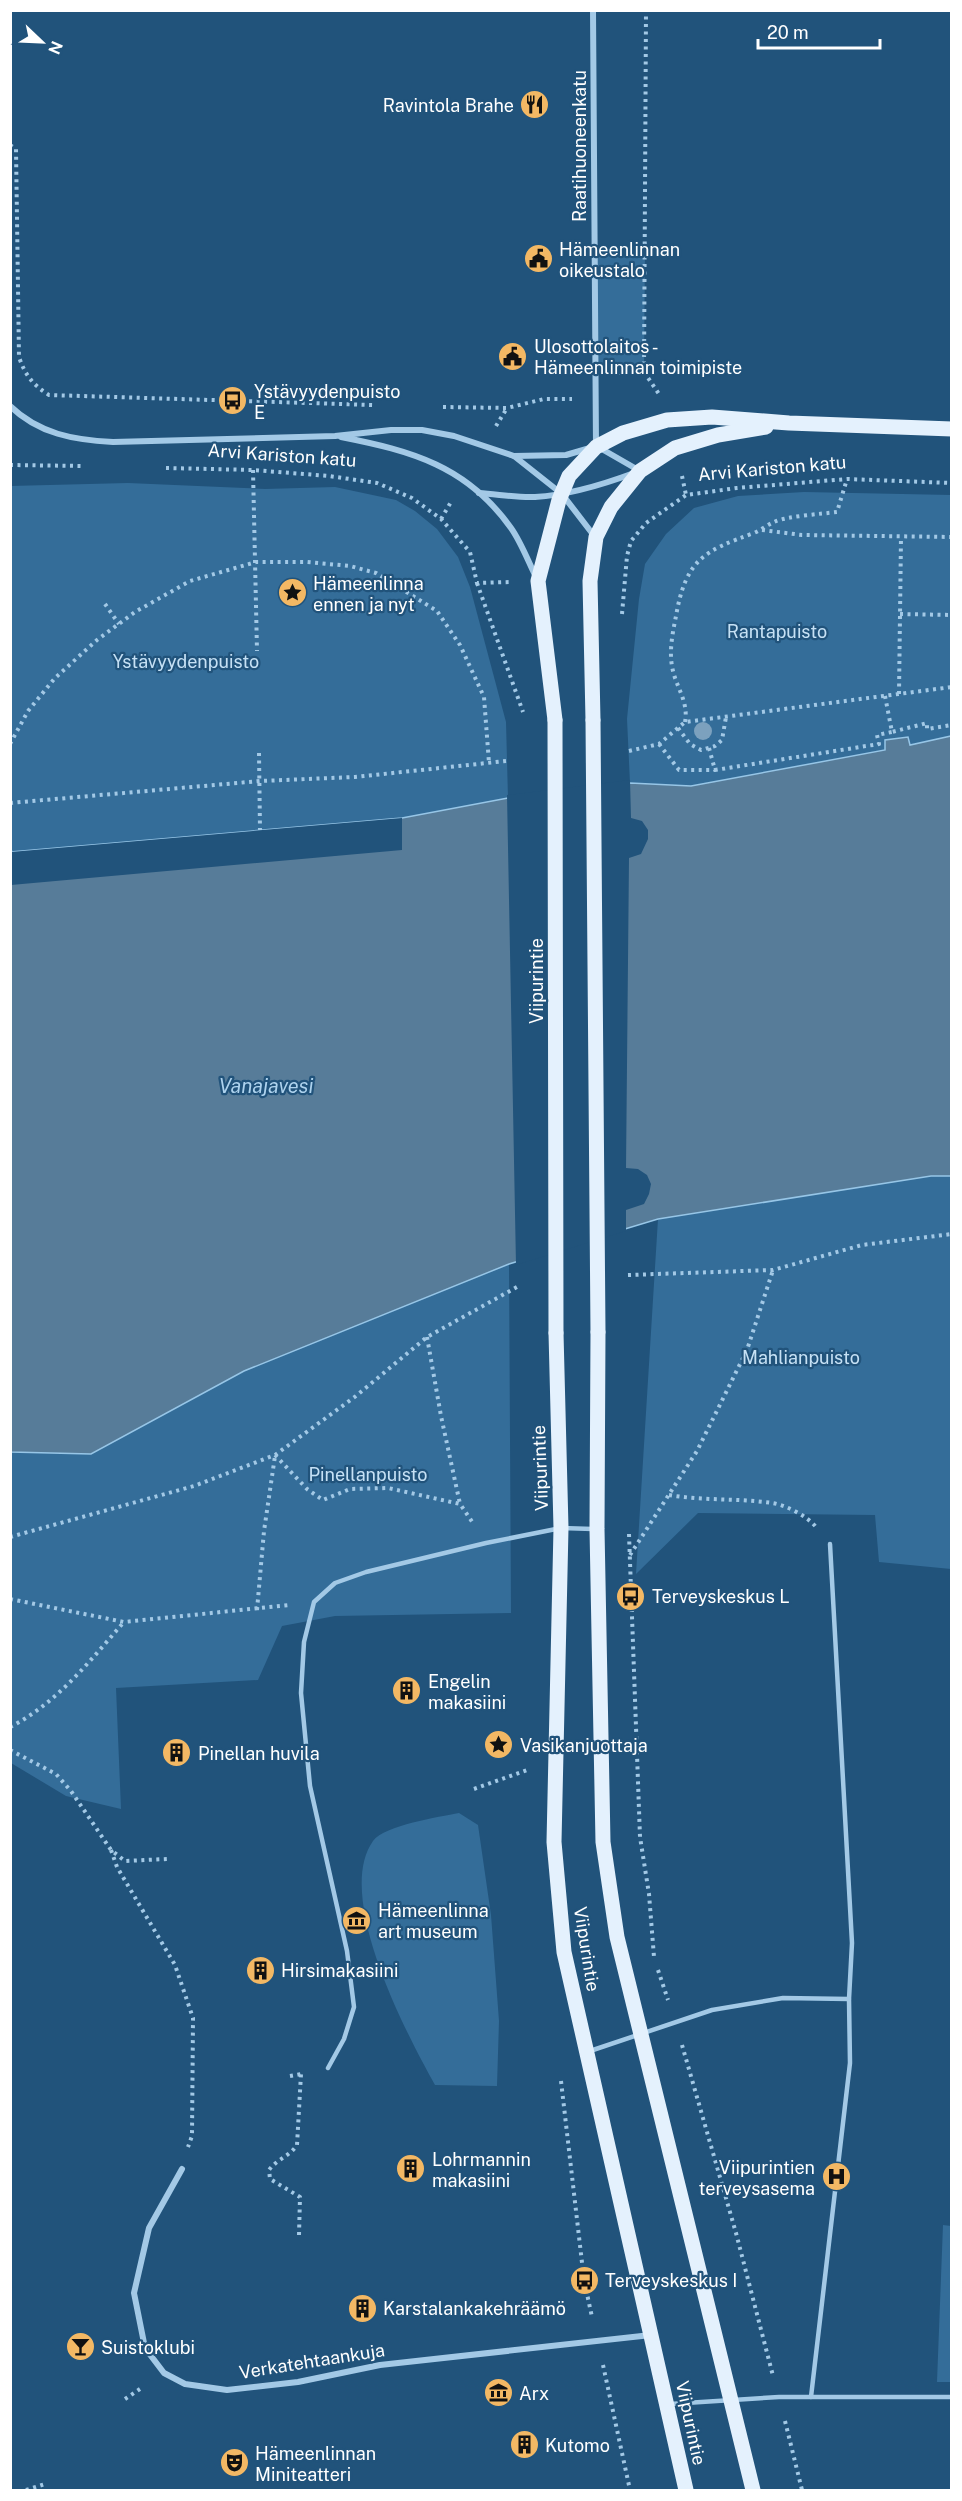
<svg xmlns="http://www.w3.org/2000/svg" width="962" height="2501" font-family="'Public Sans',sans-serif">
<style>
.green{fill:#346d99}
.water{fill:#577c99;stroke:#97c6e7;stroke-width:1.5}
.pier{fill:#21537b}
.lines{fill:none;stroke-linecap:round;stroke-linejoin:round}
.path{stroke:#a3c9e6;stroke-width:4;stroke-dasharray:3 4.5;stroke-linecap:butt}
.lane{stroke:#a3c9e6;stroke-width:4.5}
.street{stroke:#a3c9e6;stroke-width:6}
.primary{stroke:#e4f1fd;stroke-width:15}
.primary-bridge{stroke:#e4f1fd;stroke-width:15}
.tree{fill:#7ca1be}
.labels{text-anchor:middle;dominant-baseline:central;stroke-width:4.5;stroke-linejoin:round;paint-order:stroke}
.poi-label{font-size:18px;fill:#fff;stroke:#21537b;text-anchor:start}
.street-label{font-size:18px;fill:#fff;stroke:#21537b}
.park-label{font-size:18px;fill:#c6e1f5;stroke:#21537b}
.water-label{font-size:20px;font-style:italic;fill:#aed3ee;stroke:#21537b}
</style>
<rect width="100%" height="100%" fill="#21537b"/>
<!-- green -->
<g class="green">
<path d="M 645,247 L 644,372 L 596,373 L 595,248 Z"/>
<path d="M 128,483 L 265,489 L 335,487 L 396,500 L 415,511 L 437,529 L 458,557 L 470,587 L 506,722 L 508,798 L 402,818 L 11,852 L 10,486 Z"/>
<path d="M 804,492 L 951,495 L 951,736 L 909,745 L 907,737 L 885,740 L 885,750 L 691,786 L 630,783 L 627,719 L 639,599 L 645,564 L 666,534 L 694,508 L 738,496 Z"/>
<path d="M 931,1176 L 951,1176 L 951,1569 L 879,1562 L 875,1515 L 698,1513 L 636,1574 L 658,1219 Z"/>
<path d="M 509,1264 L 511,1613 L 335,1616 L 282,1626 L 258,1680 L 116,1688 L 121,1809 L 66,1796 L 11,1763 L 11,1452 L 91,1454 L 244,1371 Z"/>
<path d="M 459,1813 L 478,1825 L 491,1915 L 499,2021 L 497,2086 L 435,2085 C 406,2033 334,1896 373,1841 C 385,1825 439,1817 459,1813 Z"/>
<path d="M 943,2225 L 951,2226 L 951,2382 L 937,2382 Z"/>
</g>
<!-- water -->
<path class="water" d="M 951,736 L 951,1176 L 931,1176 L 658,1219 L 509,1264 L 244,1371 L 91,1454 L 11,1452 L 11,852 L 402,818 L 508,798 L 630,783 L 691,786 L 885,750 L 885,740 L 908,737 L 910,745 Z"/>
<!-- pier -->
<g class="pier">
<path d="M 630,780 L 631,818 L 642,821 L 648,830 L 648,839 L 641,854 L 629,858 L 626,1168 L 638,1169 L 647,1175 L 651,1184 L 649,1194 L 644,1204 L 626,1210 L 626,1231 L 516,1265 L 507,795 Z"/>
<path d="M 402,818 L 402,850 L 11,885 L 11,852 Z"/>
</g>
<g class="lines">
<!-- path -->
<g class="path">
<path d="M 10,145 L 16,149 L 19,357 C 25,375 33,385 49,395 L 373,405"/>
<path d="M 644,372 L 646,10"/>
<path d="M 644,372 L 659,394"/>
<path d="M 618,373 L 644,372"/>
<path d="M 443,407 L 507,408 L 544,399 L 572,399"/>
<path d="M 496,426 L 507,408"/>
<path d="M 10,465 L 83,466"/>
<path d="M 166,468 L 253,470 L 329,476 L 377,483 L 412,498 L 441,519 L 470,552 L 477,583 L 510,582"/>
<path d="M 253,470 L 257,651"/>
<path d="M 682,476 L 686,495"/>
<path d="M 441,519 L 451,502"/>
<path d="M 762,530 L 802,535 L 952,537"/>
<path d="M 477,583 L 523,712"/>
<path d="M 105,604 L 119,624"/>
<path d="M 622,614 L 627,556 L 631,541 L 646,523 L 686,495 L 737,488 L 847,479 L 952,483"/>
<path d="M 900,614 L 952,615"/>
<path d="M 899,694 L 901,537"/>
<path d="M 885,696 L 892,732 L 927,723 L 927,729 L 952,725"/>
<path d="M 685,722 C 689,701 675,686 672,666 C 669,650 673,631 676,616 C 686,559 704,551 754,533 C 761,530 767,525 774,522 C 787,516 821,514 837,512 L 847,479"/>
<path d="M 678,728 L 690,744 L 701,750 L 715,746 L 722,740 L 726,717"/>
<path d="M 10,744 L 28,711 L 55,678 L 97,640 L 135,612 L 190,581 L 256,562 L 307,562 L 350,566 L 376,573 L 437,611 L 460,645 L 484,697 L 489,763"/>
<path d="M 659,744 L 679,770 L 715,770"/>
<path d="M 709,748 L 715,770 L 879,744 L 877,735 L 892,732"/>
<path d="M 629,751 L 659,744 L 685,722 L 952,687"/>
<path d="M 259,753 L 260,830"/>
<path d="M 10,803 L 260,781 L 355,777 L 506,761"/>
<path d="M 10,851 L 11,852"/>
<path d="M 628,1275 L 773,1270 L 862,1245 L 952,1234"/>
<path d="M 427,1337 L 441,1416 L 460,1504"/>
<path d="M 275,1455 L 307,1489 L 323,1500 L 350,1489 L 388,1488 L 460,1504 L 473,1523"/>
<path d="M 669,1495 C 704,1501 738,1498 772,1503 C 786,1505 807,1516 816,1527"/>
<path d="M 629,1534 L 640,1837 L 649,1894 L 654,1957"/>
<path d="M 10,1537 L 194,1486 L 275,1455 L 356,1396 L 427,1337 L 517,1287"/>
<path d="M 630,1555 L 697,1451 L 747,1350 L 773,1270"/>
<path d="M 10,1599 L 124,1622 L 289,1605"/>
<path d="M 257,1610 L 264,1531 L 275,1456"/>
<path d="M 10,1727 C 56,1704 90,1661 123,1623"/>
<path d="M 10,1750 L 56,1774 L 71,1791 L 111,1850 L 125,1861 L 167,1859"/>
<path d="M 474,1789 L 527,1770"/>
<path d="M 111,1850 L 117,1867 L 175,1965 L 193,2018 L 192,2136 L 188,2147"/>
<path d="M 658,1970 L 668,2000"/>
<path d="M 682,2045 L 736,2233 L 773,2376"/>
<path d="M 290,2076 L 301,2074"/>
<path d="M 561,2081 L 584,2280 L 592,2317"/>
<path d="M 299,2235 L 300,2197 L 270,2179 L 269,2170 C 277,2159 290,2156 297,2145 L 301,2074"/>
<path d="M 603,2365 L 630,2490"/>
<path d="M 125,2399 L 143,2387"/>
<path d="M 785,2421 L 802,2490"/>
<path d="M 26,2490 L 45,2484"/>
</g>
<!-- lane -->
<g class="lane">
<path d="M 590,2051 L 712,2010 L 783,1998 L 849,1999"/>
<path d="M 328,2068 L 344,2039 L 354,2007 L 347,1951 L 310,1786 L 301,1693 L 304,1642 L 314,1602 L 335,1583 L 366,1572 L 486,1543 L 561,1528 L 593,1529"/>
<path d="M 811,2397 L 850,2063 L 849,1999 L 852,1943 L 830,1544"/>
<path d="M 670,2404 L 779,2397 L 952,2397"/>
</g>
<!-- street -->
<g class="street">
<path d="M 593,10 L 596,446"/>
<path d="M 10,406 C 39,434 74,440 113,442 L 335,436 L 391,430 L 422,430 L 454,436 L 514,456 L 562,494 L 595,537"/>
<path d="M 341,437 C 412,451 467,466 511,528 C 521,542 528,561 536,577"/>
<path d="M 600,448 L 640,471"/>
<path d="M 514,456 L 566,455 L 590,448"/>
<path d="M 479,493 C 497,494 517,498 535,497 C 569,495 602,485 634,473"/>
<path d="M 182,2169 L 149,2228 L 134,2293 L 145,2348 L 164,2373 L 185,2384 L 227,2390 L 298,2382 L 380,2365 L 651,2335"/>
</g>
<!-- primary -->
<g class="primary">
<path d="M 555,720 L 538,581 L 559,500 L 569,476 L 596,447 L 623,433 L 667,420 L 712,417 L 789,423 L 952,429"/>
<path d="M 593,720 L 590,581 L 596,537 L 611,507 L 640,471 L 675,448 L 718,435 L 766,427"/>
<path d="M 598,1332 L 597,1529 L 603,1842 L 617,1937 L 753,2490"/>
<path d="M 556,1333 L 561,1528 L 554,1842 L 564,1952 L 686,2490"/>
</g>
<!-- primary-bridge -->
<g class="primary-bridge">
<path d="M 555,720 L 556,1333"/>
<path d="M 593,720 L 598,1332"/>
</g>
</g>
<!-- trees -->
<circle class="tree" cx="703" cy="731" r="9"/>
<!-- icons -->
<defs>
<symbol id="restaurant-disc" viewBox="-11 -11 22 22"><circle r="9.5" fill="#f3b864" stroke="#21537b"/><path d="M-5-6h1v4h1v-4h1v4h1v-4h1v5L-1.5 .5V6h-2V.5L-5-1ZM5-6V6H3V1.5H1.5Q1.5-4 5-6Z" fill="#111"/></symbol>
<symbol id="civic-disc" viewBox="-11 -11 22 22"><circle r="9.5" fill="#f3b864" stroke="#21537b"/><path d="M-.6-6.5H3V-4.5H.6V-3L4-1V1h2V6H-6V1h2V-1L-.6-3ZM-1.2 2.5V6h2.4V2.5Z" fill="#111"/></symbol>
<symbol id="bus-disc" viewBox="-11 -11 22 22"><circle r="9.5" fill="#f3b864" stroke="#21537b"/><path d="M-5-6H5V4H4V6H2V4H-2V6H-4V4H-5ZM-3.5-4V0h7V-4ZM-3.5 1.2v1.5H-2V1.2ZM2 1.2v1.5H3.5V1.2Z" fill="#111"/></symbol>
<symbol id="sight-disc" viewBox="-11 -11 22 22"><circle r="9.5" fill="#f3b864" stroke="#21537b"/><path d="M0-6L1.8-2.2L6-1.7L2.9 1.2L3.7 5.4L0 3.3L-3.7 5.4L-2.9 1.2L-6-1.7L-1.8-2.2Z" fill="#111"/></symbol>
<symbol id="building-disc" viewBox="-11 -11 22 22"><circle r="9.5" fill="#f3b864" stroke="#21537b"/><path d="M-4-6H4V6H1V3H-1V6H-4ZM-2.5-4.3h1.7v1.8h-1.7ZM.8-4.3h1.7v1.8H.8ZM-2.5-1h1.7V.8h-1.7ZM.8-1h1.7V.8H.8Z" fill="#111"/></symbol>
<symbol id="museum-disc" viewBox="-11 -11 22 22"><circle r="9.5" fill="#f3b864" stroke="#21537b"/><path d="M0-6L6-3V-2H-6V-3ZM-5-1h2V3h-2ZM-1-1h2V3h-2ZM3-1h2V3H3ZM-6 4H6V6H-6Z" fill="#111"/></symbol>
<symbol id="hospital-disc" viewBox="-11 -11 22 22"><circle r="9.5" fill="#f3b864" stroke="#21537b"/><path d="M-5-5h3v3.5h4V-5h3V5h-3V1.5h-4V5h-3Z" fill="#111"/></symbol>
<symbol id="bar-disc" viewBox="-11 -11 22 22"><circle r="9.5" fill="#f3b864" stroke="#21537b"/><path d="M-6-5H6L.8 .8V4.5H3.5V6h-7V4.5H-.8V.8Z" fill="#111"/></symbol>
<symbol id="theatre-disc" viewBox="-11 -11 22 22"><circle r="9.5" fill="#f3b864" stroke="#21537b"/><path d="M-5-5.5Q0-4 5-5.5V0Q5 5 0 6Q-5 5-5 0ZM-3.3-2.5H-1v1.5H-3.3ZM1-2.5H3.3v1.5H1ZM-2.8 1Q0 5.5 2.8 1Z" fill="#111"/></symbol>
</defs>
<g fill-rule="evenodd">
<use href="#restaurant-disc" x="518" y="88" width="33" height="33"/>
<use href="#civic-disc" x="522" y="242" width="33" height="33"/>
<use href="#civic-disc" x="496" y="340" width="33" height="33"/>
<use href="#bus-disc" x="216" y="384" width="33" height="33"/>
<use href="#sight-disc" x="276" y="576" width="33" height="33"/>
<use href="#bus-disc" x="614" y="1580" width="33" height="33"/>
<use href="#building-disc" x="390" y="1674" width="33" height="33"/>
<use href="#sight-disc" x="482" y="1728" width="33" height="33"/>
<use href="#building-disc" x="160" y="1736" width="33" height="33"/>
<use href="#museum-disc" x="340" y="1904" width="33" height="33"/>
<use href="#building-disc" x="244" y="1954" width="33" height="33"/>
<use href="#building-disc" x="394" y="2152" width="33" height="33"/>
<use href="#hospital-disc" x="820" y="2160" width="33" height="33"/>
<use href="#bus-disc" x="568" y="2264" width="33" height="33"/>
<use href="#building-disc" x="346" y="2292" width="33" height="33"/>
<use href="#bar-disc" x="64" y="2330" width="33" height="33"/>
<use href="#museum-disc" x="482" y="2376" width="33" height="33"/>
<use href="#building-disc" x="508" y="2428" width="33" height="33"/>
<use href="#theatre-disc" x="218" y="2446" width="33" height="33"/>
</g>
<g class="labels">
<!-- poi labels -->
<g class="poi-label">
<text x="514" y="105" text-anchor="end">Ravintola Brahe</text>
<text x="559" y="249">Hämeenlinnan<tspan x="559" dy="21">oikeustalo</tspan></text>
<text x="534" y="346">Ulosottolaitos -<tspan x="534" dy="21">Hämeenlinnan toimipiste</tspan></text>
<text x="254" y="391">Ystävyydenpuisto<tspan x="254" dy="21">E</tspan></text>
<text x="313" y="583">Hämeenlinna<tspan x="313" dy="21">ennen ja nyt</tspan></text>
<text x="652" y="1596">Terveyskeskus L</text>
<text x="428" y="1681">Engelin<tspan x="428" dy="21">makasiini</tspan></text>
<text x="520" y="1745">Vasikanjuottaja</text>
<text x="198" y="1753">Pinellan huvila</text>
<text x="378" y="1910">Hämeenlinna<tspan x="378" dy="21">art museum</tspan></text>
<text x="281" y="1970">Hirsimakasiini</text>
<text x="432" y="2159">Lohrmannin<tspan x="432" dy="21">makasiini</tspan></text>
<text x="815" y="2167" text-anchor="end">Viipurintien<tspan x="815" dy="21">terveysasema</tspan></text>
<text x="605" y="2280">Terveyskeskus I</text>
<text x="383" y="2308">Karstalankakehräämö</text>
<text x="101" y="2347">Suistoklubi</text>
<text x="519" y="2393">Arx</text>
<text x="545" y="2445">Kutomo</text>
<text x="255" y="2453">Hämeenlinnan<tspan x="255" dy="21">Miniteatteri</tspan></text>
</g>
<!-- street labels -->
<g class="street-label">
<text transform="translate(579 146) rotate(-90)">Raatihuoneenkatu</text>
<text transform="translate(282 455) rotate(4)">Arvi Kariston katu</text>
<text transform="translate(772 468) rotate(-5)">Arvi Kariston katu</text>
<text transform="translate(536 981) rotate(-90)">Viipurintie</text>
<text transform="translate(540 1468) rotate(-92)">Viipurintie</text>
<text transform="translate(587 1949) rotate(81)">Viipurintie</text>
<text transform="translate(312 2361) rotate(-9)">Verkatehtaankuja</text>
<text transform="translate(691 2423) rotate(78)">Viipurintie</text>
</g>
<!-- park labels -->
<g class="park-label">
<text x="777" y="631">Rantapuisto</text>
<text x="186" y="661">Ystävyydenpuisto</text>
<text x="801" y="1357">Mahlianpuisto</text>
<text x="368" y="1474">Pinellanpuisto</text>
</g>
<!-- water labels -->
<g class="water-label">
<text x="266" y="1086">Vanajavesi</text>
</g>
</g>
<!-- border -->
<rect width="962" height="2501" fill="none" stroke="#ffffff" stroke-width="24"/>
<!-- north arrow -->
<g transform="translate(42 42) rotate(113)" stroke="#21537b" stroke-width="4.5" paint-order="stroke">
<path d="M0-4.5L10 22L0 15L-10 22Z" fill="#ffffff"/>
<text y="-9" font-size="16" font-weight="bold" text-anchor="middle" fill="#ffffff">N</text>
</g>
<!-- scale -->
<path d="M758 39v9h122v-9" fill="none" stroke="#ffffff" stroke-width="3"/>
<text x="767" y="39" font-size="18" fill="#ffffff" stroke="#21537b" stroke-width="4.5" paint-order="stroke">20 m</text>
</svg>
